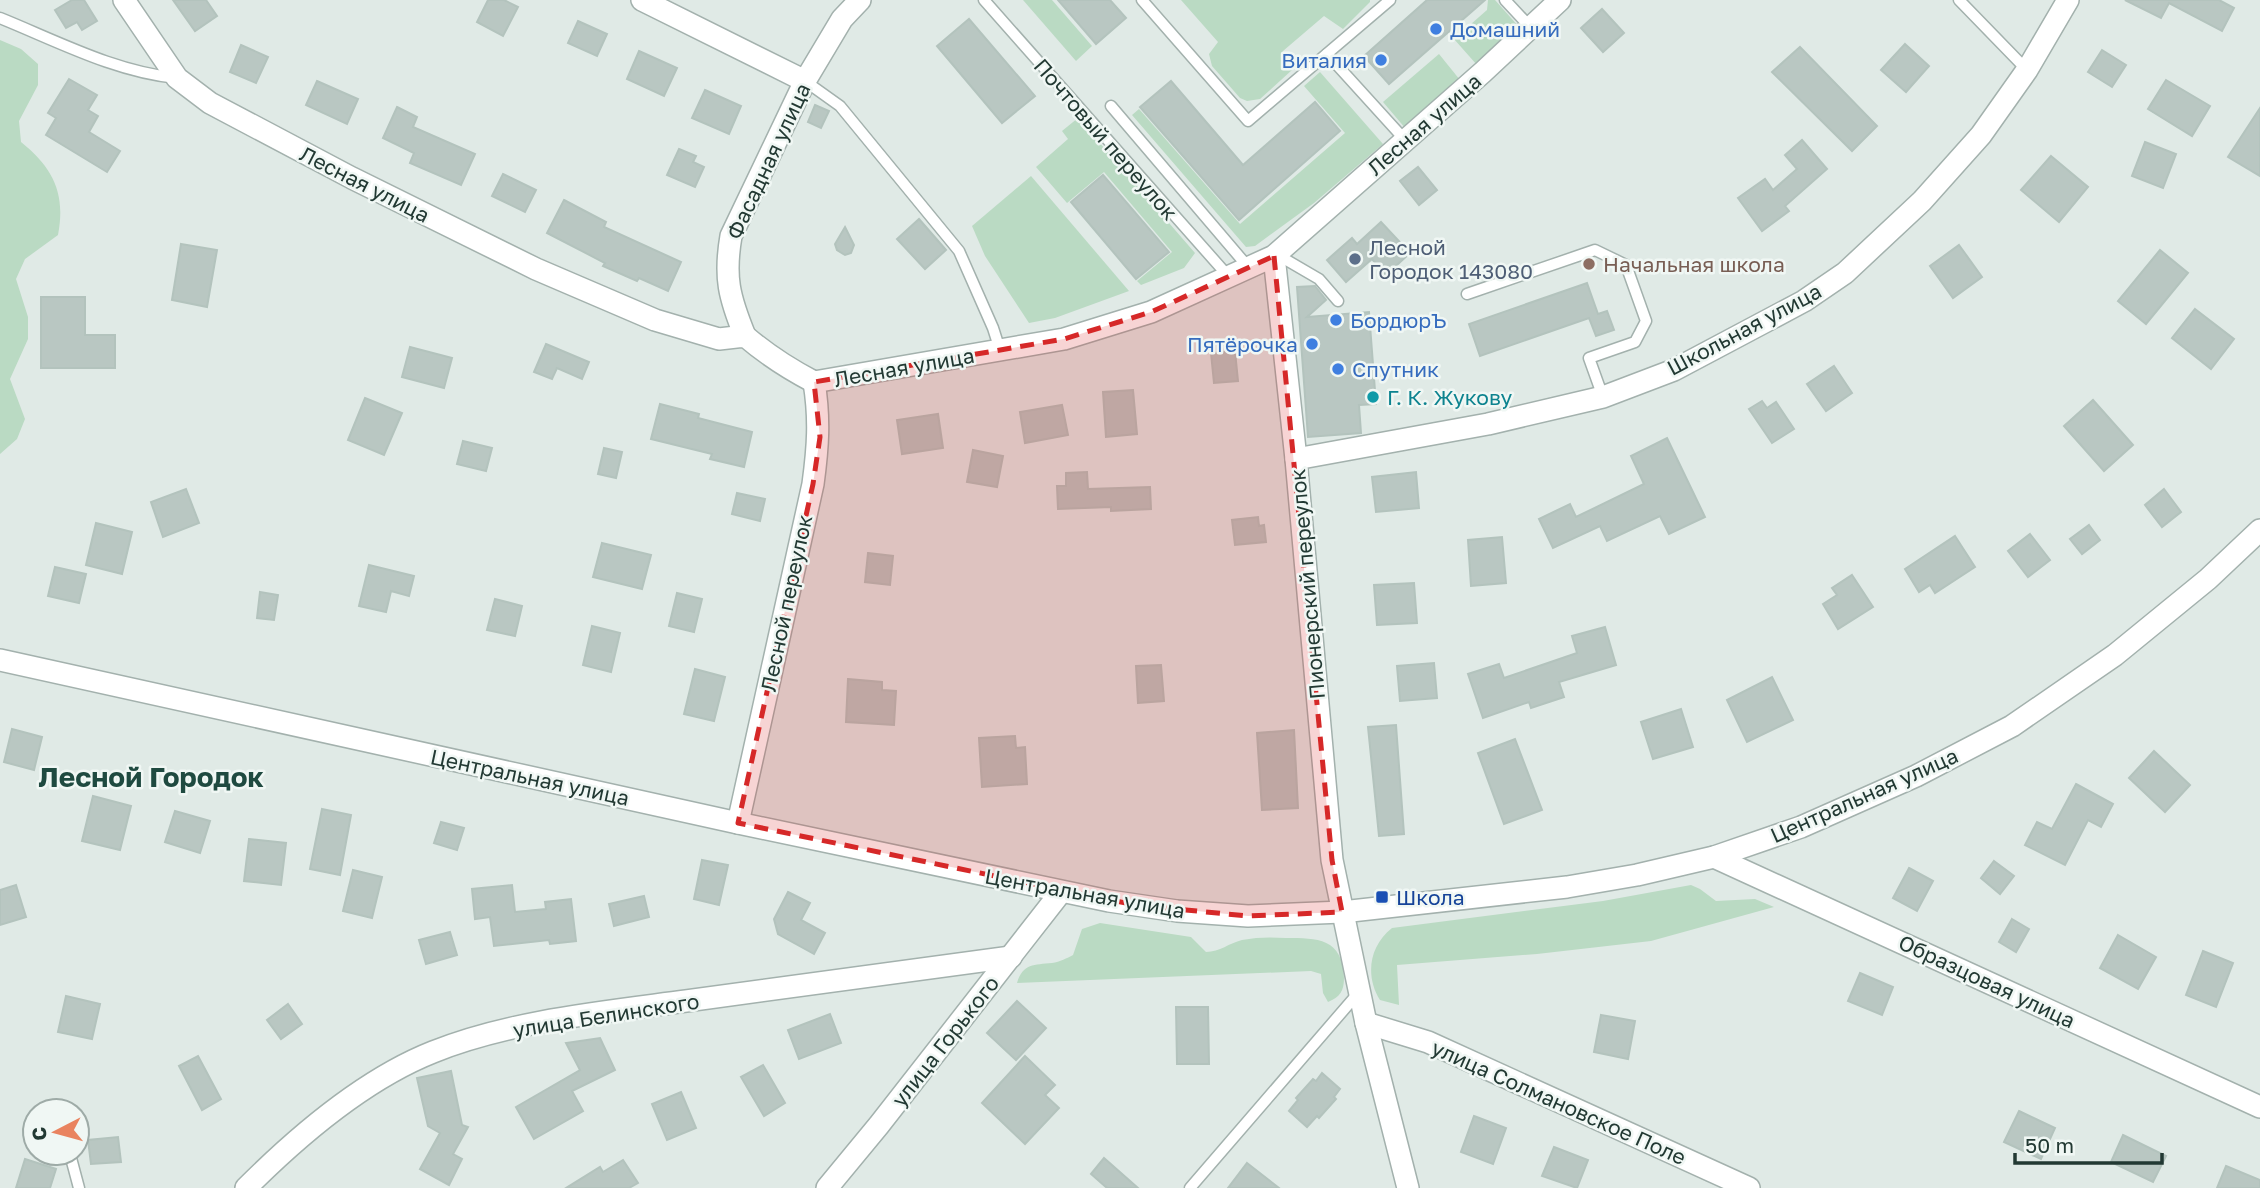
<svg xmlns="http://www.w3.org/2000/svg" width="2260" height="1188" font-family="'Golos Text',sans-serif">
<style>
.green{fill:#badac3}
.building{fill:#b9c7c2;stroke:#b3c3bd;stroke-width:2}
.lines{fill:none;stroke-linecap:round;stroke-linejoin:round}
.service-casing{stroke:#a3b1ad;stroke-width:13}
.minor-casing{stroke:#a3b1ad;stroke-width:24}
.tertiary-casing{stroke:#a3b1ad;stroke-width:24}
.service{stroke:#fff;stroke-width:10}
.minor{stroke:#fff;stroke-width:21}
.tertiary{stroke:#fff;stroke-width:21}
.marked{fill:#d62828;fill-opacity:0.2;stroke:#d62828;stroke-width:5;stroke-dasharray:14 9;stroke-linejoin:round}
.shop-dot{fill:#3f7fe0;stroke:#f0f7f4;stroke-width:2.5}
.service-dot{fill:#5c6f8a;stroke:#f0f7f4;stroke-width:2.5}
.education-dot{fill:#8d6e63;stroke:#f0f7f4;stroke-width:2.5}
.culture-dot{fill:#0f9aa8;stroke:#f0f7f4;stroke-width:2.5}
.transit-dot{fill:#1a4fb4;stroke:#f0f7f4;stroke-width:2.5}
.labels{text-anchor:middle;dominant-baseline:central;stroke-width:5;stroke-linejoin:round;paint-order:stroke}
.shop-label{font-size:21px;fill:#366cbe;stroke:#f0f7f4;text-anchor:start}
.street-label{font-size:21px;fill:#223933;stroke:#f0f7f4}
.service-label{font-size:21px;fill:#4e5e75;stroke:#f0f7f4;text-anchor:start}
.education-label{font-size:21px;fill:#785e54;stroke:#f0f7f4;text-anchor:start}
.culture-label{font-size:21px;fill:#0d838f;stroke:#f0f7f4;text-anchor:start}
.transit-label{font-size:21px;fill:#164399;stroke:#f0f7f4;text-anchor:start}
.district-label{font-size:28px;font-weight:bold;fill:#1f4a40;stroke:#f0f7f4}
</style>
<rect width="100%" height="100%" fill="#e0eae6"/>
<!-- green -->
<g class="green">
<path d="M 1023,0 L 1052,0 L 1092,46 L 1076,61 Z"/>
<path d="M 1181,0 L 1370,0 L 1370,2 L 1343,29 L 1324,16 L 1283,51 L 1292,70 L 1260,99 L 1247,101 L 1240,98 L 1212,66 L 1209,54 L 1218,42 Z"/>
<path d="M 1488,0 L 1495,0 L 1519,27 L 1477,65 L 1454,39 L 1487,10 Z"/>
<path d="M 0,40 L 21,49 L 38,64 L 38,85 L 19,121 L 21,142 C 53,168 66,193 58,235 L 25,259 L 16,279 L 28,317 L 28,339 L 10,379 L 25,419 L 17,439 L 0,454 Z"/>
<path d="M 1439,54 L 1460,80 L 1406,129 L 1383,102 Z"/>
<path d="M 1320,72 L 1383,144 L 1314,203 L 1255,246 L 1246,247 L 1132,115 L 1139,109 L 1240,224 L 1345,133 L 1304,86 Z"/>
<path d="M 1078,118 L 1195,253 L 1184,268 L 1141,285 L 1137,281 L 1172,252 L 1104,172 L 1067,203 L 1036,167 L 1068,139 L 1062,131 Z"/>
<path d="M 1031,176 L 1129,291 L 1055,318 L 1029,323 L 985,256 L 972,226 Z"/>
<path d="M 1691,885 L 1700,889 L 1716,901 L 1755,899 L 1774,907 L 1651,941 L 1537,954 L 1397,965 L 1399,1005 L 1380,1000 C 1365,976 1369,946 1392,928 L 1603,901 Z"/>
<path d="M 1100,923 L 1191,937 L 1206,952 C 1220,952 1229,943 1242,940 C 1257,937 1271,937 1286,938 C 1317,938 1343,938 1344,978 C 1344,991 1340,997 1328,1002 L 1323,993 L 1321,974 L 1311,971 L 1017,983 C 1023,963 1034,965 1052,963 C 1060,962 1067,958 1073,955 L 1082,929 Z"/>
</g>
<!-- building -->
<g class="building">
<path d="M 72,0 L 84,0 L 97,21 L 82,30 L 77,22 L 66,28 L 55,10 Z"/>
<path d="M 173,0 L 206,0 L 217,16 L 195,31 Z"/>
<path d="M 488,0 L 504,0 L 518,7 L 503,36 L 477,22 Z"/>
<path d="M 1058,0 L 1110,0 L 1126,18 L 1096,44 Z"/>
<path d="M 1427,0 L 1485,0 L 1389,84 L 1364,56 Z"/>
<path d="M 2125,0 L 2219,0 L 2234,8 L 2222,31 L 2169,3 L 2161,18 Z"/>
<path d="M 1602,9 L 1624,33 L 1603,52 L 1581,28 Z"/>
<path d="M 969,19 L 1035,96 L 1002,123 L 937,46 Z"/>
<path d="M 578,21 L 607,34 L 597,56 L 568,43 Z"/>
<path d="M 1905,44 L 1929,66 L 1906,92 L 1881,70 Z"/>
<path d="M 241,45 L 268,57 L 256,83 L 230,72 Z"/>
<path d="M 1800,47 L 1877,126 L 1852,151 L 1772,72 Z"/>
<path d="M 2102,50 L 2126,65 L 2112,87 L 2088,72 Z"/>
<path d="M 639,51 L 677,68 L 664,96 L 627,79 Z"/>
<path d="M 69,79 L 97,95 L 88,110 L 98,116 L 89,132 L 120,151 L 107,172 L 46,135 L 56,118 L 48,113 Z"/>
<path d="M 2166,80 L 2210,106 L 2192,136 L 2148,109 Z"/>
<path d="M 317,81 L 358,99 L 347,124 L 306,105 Z"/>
<path d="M 1171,81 L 1243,165 L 1315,102 L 1340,131 L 1239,220 L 1140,107 Z"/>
<path d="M 705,90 L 741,106 L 729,134 L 692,118 Z"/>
<path d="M 815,105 L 829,111 L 821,128 L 808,122 Z"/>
<path d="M 397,107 L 417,117 L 413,127 L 475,154 L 461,185 L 410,163 L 414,153 L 383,138 Z"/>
<path d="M 2260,108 L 2260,176 L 2228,157 Z"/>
<path d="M 1802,140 L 1827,169 L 1785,206 L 1789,211 L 1762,231 L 1738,198 L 1765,179 L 1773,190 L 1797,169 L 1785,155 Z"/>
<path d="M 2145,142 L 2176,154 L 2163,188 L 2132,176 Z"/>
<path d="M 679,149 L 696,156 L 693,162 L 704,167 L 695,187 L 667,175 Z"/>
<path d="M 2051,156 L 2088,187 L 2059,222 L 2021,190 Z"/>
<path d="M 1418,167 L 1437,190 L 1419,205 L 1400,181 Z"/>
<path d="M 503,174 L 536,190 L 525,212 L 492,196 Z"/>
<path d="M 1103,175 L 1169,252 L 1136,279 L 1071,202 Z"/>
<path d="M 564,200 L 606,222 L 604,227 L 681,262 L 668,291 L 639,278 L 637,281 L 603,266 L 605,263 L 547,233 Z"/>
<path d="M 919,219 L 946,250 L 925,269 L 897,239 Z"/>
<path d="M 1381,222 L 1410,253 L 1386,275 L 1372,259 L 1346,282 L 1327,260 L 1352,238 L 1357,244 Z"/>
<path d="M 845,227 L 854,245 L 851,253 L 845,255 L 837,250 L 835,244 Z"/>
<path d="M 181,244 L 217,250 L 207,307 L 172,300 Z"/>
<path d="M 1959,245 L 1982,277 L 1953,298 L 1930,266 Z"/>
<path d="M 2160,250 L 2188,273 L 2146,324 L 2118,301 Z"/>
<path d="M 1587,283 L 1598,314 L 1607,311 L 1614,330 L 1596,336 L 1589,318 L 1480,356 L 1469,324 Z"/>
<path d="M 1315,286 L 1326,300 L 1307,317 L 1369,312 L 1376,404 L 1359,405 L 1361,433 L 1308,437 L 1297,287 Z"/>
<path d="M 41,297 L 85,297 L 85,335 L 115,335 L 115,368 L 41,368 Z"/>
<path d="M 2195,309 L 2234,339 L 2211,369 L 2172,338 Z"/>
<path d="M 546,344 L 589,362 L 582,379 L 557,368 L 552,379 L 534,372 Z"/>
<path d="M 410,347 L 452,358 L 444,388 L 402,377 Z"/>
<path d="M 1235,351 L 1238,381 L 1214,383 L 1211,353 Z"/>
<path d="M 1834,366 L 1852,393 L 1826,411 L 1807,384 Z"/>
<path d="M 1133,390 L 1137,434 L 1106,437 L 1103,392 Z"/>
<path d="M 365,398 L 402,413 L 384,455 L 348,440 Z"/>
<path d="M 2093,400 L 2133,445 L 2104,471 L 2064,426 Z"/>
<path d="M 1762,401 L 1767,408 L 1776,402 L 1794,429 L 1772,443 L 1749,409 Z"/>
<path d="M 660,404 L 699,414 L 698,418 L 752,432 L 744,467 L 710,459 L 712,454 L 651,439 Z"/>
<path d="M 1062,405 L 1068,435 L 1025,443 L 1020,412 Z"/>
<path d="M 938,414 L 943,448 L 902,454 L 897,420 Z"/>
<path d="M 1667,438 L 1705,517 L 1669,534 L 1660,516 L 1607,541 L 1600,526 L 1553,548 L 1539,519 L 1570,504 L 1576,517 L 1644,484 L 1631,456 Z"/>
<path d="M 463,441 L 492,448 L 486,471 L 457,464 Z"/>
<path d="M 604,448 L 622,452 L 616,478 L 598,474 Z"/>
<path d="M 973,450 L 1003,456 L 997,487 L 967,482 Z"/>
<path d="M 1087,472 L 1088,489 L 1150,487 L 1151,509 L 1111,511 L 1111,507 L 1058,509 L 1057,486 L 1066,486 L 1066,473 Z"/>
<path d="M 1416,472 L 1419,508 L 1376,512 L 1372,477 Z"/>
<path d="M 186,489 L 199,523 L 163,537 L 151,502 Z"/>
<path d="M 2164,489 L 2181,512 L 2162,527 L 2145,505 Z"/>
<path d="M 737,493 L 765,499 L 760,521 L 732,514 Z"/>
<path d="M 1258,517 L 1259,526 L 1264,525 L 1266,542 L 1235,545 L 1232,520 Z"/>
<path d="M 96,523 L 132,532 L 122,574 L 86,565 Z"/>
<path d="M 2089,525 L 2100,540 L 2082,554 L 2070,539 Z"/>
<path d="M 2030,534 L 2050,560 L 2028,577 L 2008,551 Z"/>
<path d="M 1955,536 L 1975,567 L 1935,593 L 1930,585 L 1919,592 L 1905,569 Z"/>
<path d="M 1502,537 L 1506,583 L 1471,586 L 1468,540 Z"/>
<path d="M 602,543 L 651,555 L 642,589 L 593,577 Z"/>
<path d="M 868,553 L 893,556 L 890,585 L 865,582 Z"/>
<path d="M 369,565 L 414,576 L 409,596 L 391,591 L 386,612 L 359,606 Z"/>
<path d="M 55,567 L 86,574 L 79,603 L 48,596 Z"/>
<path d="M 1852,575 L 1873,607 L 1838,629 L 1823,604 L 1837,595 L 1832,588 Z"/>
<path d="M 1414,583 L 1417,623 L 1377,625 L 1374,585 Z"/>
<path d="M 260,592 L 278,595 L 274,620 L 257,618 Z"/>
<path d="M 677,593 L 702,599 L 694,632 L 669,626 Z"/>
<path d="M 495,599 L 522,606 L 515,636 L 487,630 Z"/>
<path d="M 592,626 L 620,633 L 611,672 L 583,665 Z"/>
<path d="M 1605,627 L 1616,665 L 1559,682 L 1564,697 L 1531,708 L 1529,702 L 1483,718 L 1468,674 L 1499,664 L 1504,678 L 1577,653 L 1572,636 Z"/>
<path d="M 1434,663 L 1437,698 L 1400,701 L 1397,666 Z"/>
<path d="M 1161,665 L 1164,701 L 1138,703 L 1136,666 Z"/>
<path d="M 695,669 L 725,677 L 714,721 L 684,714 Z"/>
<path d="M 1772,677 L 1793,720 L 1747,742 L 1727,700 Z"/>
<path d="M 848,679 L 882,682 L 882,690 L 896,691 L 894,725 L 846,722 Z"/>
<path d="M 1681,709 L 1693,747 L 1653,759 L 1641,722 Z"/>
<path d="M 1396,725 L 1404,834 L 1379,836 L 1368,727 Z"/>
<path d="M 12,729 L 42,737 L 34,770 L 4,762 Z"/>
<path d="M 1294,730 L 1298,808 L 1262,810 L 1257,733 Z"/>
<path d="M 1015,736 L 1016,748 L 1025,747 L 1027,784 L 982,787 L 979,738 Z"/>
<path d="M 1515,739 L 1542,810 L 1504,824 L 1478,753 Z"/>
<path d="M 2154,751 L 2190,785 L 2165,812 L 2129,778 Z"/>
<path d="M 2076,784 L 2113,804 L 2101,827 L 2088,820 L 2065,865 L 2025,845 L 2037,822 L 2052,829 Z"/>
<path d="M 93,796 L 131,806 L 120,850 L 82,841 Z"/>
<path d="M 322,809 L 351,815 L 340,875 L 310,869 Z"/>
<path d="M 175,811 L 210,821 L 200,853 L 165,842 Z"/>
<path d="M 441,822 L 464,828 L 457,850 L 434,843 Z"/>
<path d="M 249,839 L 286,843 L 281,885 L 244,881 Z"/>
<path d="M 702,860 L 728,865 L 719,905 L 694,899 Z"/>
<path d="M 1994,861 L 2014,876 L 2000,894 L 1981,878 Z"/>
<path d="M 1909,868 L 1933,881 L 1917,911 L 1893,898 Z"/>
<path d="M 353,870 L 382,877 L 372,918 L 343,911 Z"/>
<path d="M 16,885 L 26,917 L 0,925 L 0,890 Z"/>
<path d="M 512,885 L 515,912 L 546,909 L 545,902 L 571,899 L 576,941 L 550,944 L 549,940 L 494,946 L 490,917 L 475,919 L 472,889 Z"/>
<path d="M 788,892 L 810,903 L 801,920 L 825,933 L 814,954 L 778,934 L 774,919 Z"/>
<path d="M 644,896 L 649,917 L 614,926 L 609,904 Z"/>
<path d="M 2012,919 L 2029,929 L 2016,952 L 1999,942 Z"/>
<path d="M 450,932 L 457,955 L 426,964 L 419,940 Z"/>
<path d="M 2118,935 L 2156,957 L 2138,989 L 2100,968 Z"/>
<path d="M 2203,951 L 2233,963 L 2216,1007 L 2186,995 Z"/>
<path d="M 1860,973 L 1893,987 L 1882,1015 L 1848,1001 Z"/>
<path d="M 66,996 L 100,1004 L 92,1039 L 58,1032 Z"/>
<path d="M 1017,1001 L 1046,1028 L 1016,1060 L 987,1033 Z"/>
<path d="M 288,1004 L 302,1024 L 281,1039 L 267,1020 Z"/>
<path d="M 1176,1007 L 1208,1007 L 1209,1064 L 1177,1064 Z"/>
<path d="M 830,1014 L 841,1043 L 799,1059 L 788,1030 Z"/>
<path d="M 1601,1015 L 1635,1021 L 1628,1059 L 1594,1052 Z"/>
<path d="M 600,1038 L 615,1070 L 572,1091 L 583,1111 L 534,1139 L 516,1107 L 580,1070 L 566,1043 Z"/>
<path d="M 198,1056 L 221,1099 L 202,1110 L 179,1066 Z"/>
<path d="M 1025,1056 L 1055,1085 L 1045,1095 L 1059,1108 L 1025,1144 L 982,1103 Z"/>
<path d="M 763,1065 L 785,1103 L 764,1116 L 741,1077 Z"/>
<path d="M 451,1071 L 462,1125 L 468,1127 L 453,1154 L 462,1159 L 449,1185 L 420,1169 L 440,1133 L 428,1126 L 417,1078 Z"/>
<path d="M 1322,1073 L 1340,1089 L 1334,1097 L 1336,1099 L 1319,1118 L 1317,1116 L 1307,1127 L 1289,1111 L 1298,1100 L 1296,1098 L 1313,1079 L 1316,1081 Z"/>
<path d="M 681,1092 L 696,1128 L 667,1140 L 652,1104 Z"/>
<path d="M 2019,1111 L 2055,1128 L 2041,1159 L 2004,1142 Z"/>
<path d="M 1474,1116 L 1506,1128 L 1493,1164 L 1461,1152 Z"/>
<path d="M 2123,1135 L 2166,1156 L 2153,1182 L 2111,1162 Z"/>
<path d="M 118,1137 L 121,1162 L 91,1164 L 88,1140 Z"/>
<path d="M 1554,1147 L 1588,1160 L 1577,1188 L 1542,1176 Z"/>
<path d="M 1104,1158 L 1138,1188 L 1107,1188 L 1091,1174 Z"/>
<path d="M 25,1159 L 56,1169 L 50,1188 L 16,1188 Z"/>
<path d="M 623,1160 L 638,1183 L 629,1188 L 566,1188 L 600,1167 L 603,1172 Z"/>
<path d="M 1247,1163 L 1279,1188 L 1228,1188 Z"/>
<path d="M 2226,1166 L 2260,1180 L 2260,1188 L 2217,1188 Z"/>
</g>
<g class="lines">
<defs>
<g id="service">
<path d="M 984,0 L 1229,277"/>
<path d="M 1142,0 L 1248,121 L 1390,0"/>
<path d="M 1505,0 L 1532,29"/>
<path d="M 1959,0 L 2027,70"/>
<path d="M 0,18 C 57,41 115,72 177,78"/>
<path d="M 1327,54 L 1406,141"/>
<path d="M 805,81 L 840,106 L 959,251 L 993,328 L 1000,350"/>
<path d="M 1111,106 L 1249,268"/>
<path d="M 1276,254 L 1319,279 L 1338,301"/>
<path d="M 1467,294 L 1595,250 L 1626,265 L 1646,321 L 1635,342 L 1589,358 L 1603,397"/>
<path d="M 71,1158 L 79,1188"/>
<path d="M 1190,1188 L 1360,991"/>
</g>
<g id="minor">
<path d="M 124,0 L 177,78 L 210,103 L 352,178 L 536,269 L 655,320 L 719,339 L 745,336 C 766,354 789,369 814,382 L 1064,339 L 1151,312 L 1274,256 L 1483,72 L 1560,0"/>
<path d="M 642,0 L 805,81"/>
<path d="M 1274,256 L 1296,459 L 1332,860 L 1366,1023 L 1408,1188"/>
<path d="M 745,336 C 729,297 724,277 731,236 L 805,81 L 842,19 L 860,0"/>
<path d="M 1296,459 L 1488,424 L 1603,397 L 1674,370 L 1804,301 L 1845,273 L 1922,201 L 1981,135 L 2027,70 L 2068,0"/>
<path d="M 738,823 L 813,484 C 818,447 820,419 814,382"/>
<path d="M 1714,857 L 2260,1107"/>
<path d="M 1366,1023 L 1428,1042 L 1749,1188"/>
<path d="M 246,1188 C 297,1137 365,1079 433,1052 C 510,1021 604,1012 686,1001 C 795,986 903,971 1011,957"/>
<path d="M 827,1188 L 879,1125 L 1061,892"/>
</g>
<path id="tertiary" d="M 0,660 L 738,823 L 1109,901 L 1177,911 L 1248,916 L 1342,912 L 1567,887 L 1637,875 L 1714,857 L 1801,827 L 1916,776 L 2012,726 L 2115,655 L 2208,579 L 2260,530"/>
</defs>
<!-- service casing -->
<use href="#service" class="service-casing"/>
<!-- minor casing -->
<use href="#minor" class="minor-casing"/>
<!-- tertiary casing -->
<use href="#tertiary" class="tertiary-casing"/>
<!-- service -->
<use href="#service" class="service"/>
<!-- minor -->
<use href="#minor" class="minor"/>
<!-- tertiary -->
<use href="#tertiary" class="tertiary"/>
</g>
<!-- marked area -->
<path class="marked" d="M 1274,256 L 1332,860 L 1342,912 L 1248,916 L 1135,905 L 738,823 L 813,484 L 820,437 L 814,382 L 1064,339 L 1151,312 Z"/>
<!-- markers -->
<g class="shop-dot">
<circle cx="1436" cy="29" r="7"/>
<circle cx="1381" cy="60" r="7"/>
<circle cx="1336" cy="320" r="7"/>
<circle cx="1312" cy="344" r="7"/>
<circle cx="1338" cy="369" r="7"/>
</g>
<circle class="service-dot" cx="1355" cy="259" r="7"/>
<circle class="education-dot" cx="1589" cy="264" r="7"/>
<circle class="culture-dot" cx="1373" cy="397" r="7"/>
<rect class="transit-dot" x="1375" y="890" width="14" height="14" rx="3.5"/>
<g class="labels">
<!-- shop labels -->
<g class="shop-label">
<text x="1450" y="29">Домашний</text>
<text x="1367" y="60" text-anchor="end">Виталия</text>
<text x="1350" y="320">БордюрЪ</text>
<text x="1298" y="344" text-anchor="end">Пятёрочка</text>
<text x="1352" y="369">Спутник</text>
</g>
<!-- street labels -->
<g class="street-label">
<text transform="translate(1424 124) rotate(-41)">Лесная улица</text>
<text transform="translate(1106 139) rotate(49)">Почтовый переулок</text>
<text transform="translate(768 161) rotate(-65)">Фасадная улица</text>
<text transform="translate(365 184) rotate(27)">Лесная улица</text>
<text transform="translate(1744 329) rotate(-28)">Школьная улица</text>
<text transform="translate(904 367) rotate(-10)">Лесная улица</text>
<text transform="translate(1307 584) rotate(-95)">Пионерский переулок</text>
<text transform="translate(786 603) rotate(-78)">Лесной переулок</text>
<text transform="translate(530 777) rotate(12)">Центральная улица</text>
<text transform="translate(1864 795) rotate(-24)">Центральная улица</text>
<text transform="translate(1085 893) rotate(10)">Центральная улица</text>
<text transform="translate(1987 981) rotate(25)">Образцовая улица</text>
<text transform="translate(606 1015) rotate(-9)">улица Белинского</text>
<text transform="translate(945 1041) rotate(-52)">улица Горького</text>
<text transform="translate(1559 1102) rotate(24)">улица Солмановское Поле</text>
</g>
<!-- service labels -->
<g class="service-label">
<text x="1369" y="247">Лесной<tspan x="1369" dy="24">Городок 143080</tspan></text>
</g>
<!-- education labels -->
<g class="education-label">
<text x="1603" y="264">Начальная школа</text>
</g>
<!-- culture labels -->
<g class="culture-label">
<text x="1387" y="397">Г. К. Жукову</text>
</g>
<!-- transit labels -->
<g class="transit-label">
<text x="1396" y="897">Школа</text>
</g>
<!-- district labels -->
<g class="district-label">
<text x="151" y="776">Лесной Городок</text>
</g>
</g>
<!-- north arrow -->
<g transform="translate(56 1132) rotate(264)"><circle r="33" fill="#f0f7f4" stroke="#9eaba7" stroke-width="2"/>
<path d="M0-5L12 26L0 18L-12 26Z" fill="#e9835f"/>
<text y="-10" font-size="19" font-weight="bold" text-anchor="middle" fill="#223933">С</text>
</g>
<!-- scale -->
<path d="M2015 1153v10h147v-10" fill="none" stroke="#223933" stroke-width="3.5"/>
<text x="2025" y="1153" font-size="21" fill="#223933" stroke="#f0f7f4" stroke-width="5" paint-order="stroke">50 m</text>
</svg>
